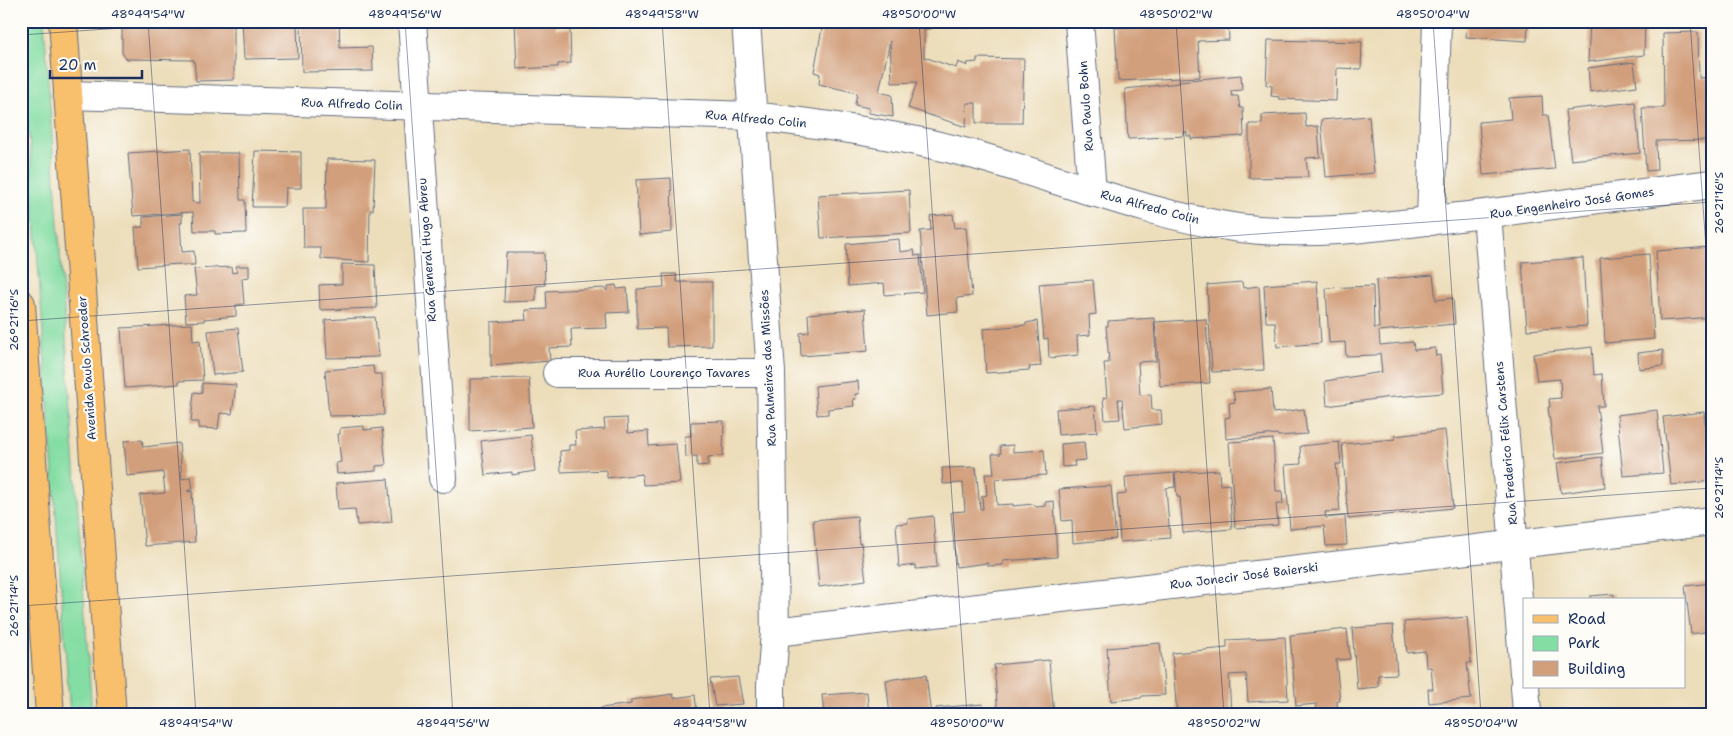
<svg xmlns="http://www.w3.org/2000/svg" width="1733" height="736" font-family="'Shantell Sans',sans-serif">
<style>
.green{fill:#84dda3;stroke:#508680}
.building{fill:#d29f7b}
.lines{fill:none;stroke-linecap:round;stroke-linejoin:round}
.street-casing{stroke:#646c7f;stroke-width:30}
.primary-casing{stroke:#646c7f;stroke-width:30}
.street{stroke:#fff;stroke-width:28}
.primary{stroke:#f8bf6c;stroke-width:28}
.ticks{fill:none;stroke:#1b2f5e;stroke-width:1;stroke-opacity:0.45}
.labels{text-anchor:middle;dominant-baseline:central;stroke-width:4.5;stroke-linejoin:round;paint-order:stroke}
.street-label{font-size:12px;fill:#1b2f5e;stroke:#fdfcf7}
.neatline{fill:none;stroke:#1b2f5e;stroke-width:2}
.ticks-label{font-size:12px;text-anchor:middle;fill:#1b2f5e}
</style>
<rect width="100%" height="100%" fill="#fdfcf7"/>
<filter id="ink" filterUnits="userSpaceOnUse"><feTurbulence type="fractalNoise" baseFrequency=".02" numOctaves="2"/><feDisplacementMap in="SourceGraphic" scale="10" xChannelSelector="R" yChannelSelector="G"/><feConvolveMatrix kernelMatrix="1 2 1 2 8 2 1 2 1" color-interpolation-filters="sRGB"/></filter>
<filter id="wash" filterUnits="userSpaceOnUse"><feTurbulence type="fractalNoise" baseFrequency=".0096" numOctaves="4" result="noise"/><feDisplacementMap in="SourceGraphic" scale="20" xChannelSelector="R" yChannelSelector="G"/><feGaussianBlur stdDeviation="1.12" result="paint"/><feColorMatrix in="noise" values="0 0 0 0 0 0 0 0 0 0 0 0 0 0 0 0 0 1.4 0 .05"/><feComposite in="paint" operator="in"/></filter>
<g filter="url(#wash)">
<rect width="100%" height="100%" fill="#eddebb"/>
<!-- green -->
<path class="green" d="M 21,21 L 44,21 L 92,715 L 70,715 Z"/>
<g id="blocks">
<!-- building -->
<g class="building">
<path d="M 122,21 L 234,21 L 234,80 L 196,81 L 194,60 L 127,59 L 122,53 Z"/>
<path d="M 242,21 L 297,21 L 298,58 L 244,59 Z"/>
<path d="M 301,21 L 339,21 L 340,48 L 372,47 L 373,71 L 302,72 Z"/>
<path d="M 515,21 L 555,21 L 556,29 L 570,28 L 571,63 L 558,64 L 558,67 L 556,67 L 517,69 Z"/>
<path d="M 819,21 L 930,21 L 930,29 L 924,29 L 924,57 L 956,68 L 958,62 L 968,66 L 967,63 L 977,62 L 977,58 L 1024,59 L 1022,123 L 976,123 L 976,103 L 967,103 L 966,127 L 908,108 L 917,82 L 892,83 L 890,41 L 879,92 L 892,95 L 893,117 L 869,113 L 869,108 L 855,105 L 857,93 L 819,84 L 820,74 L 814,72 L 822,28 L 819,27 Z"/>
<path d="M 960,21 L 1016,21 L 1016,23 L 960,27 Z"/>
<path d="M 1208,21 L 1228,21 L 1229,40 L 1198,41 L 1200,77 L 1118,81 L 1115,28 Z"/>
<path d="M 1293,21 L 1367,21 L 1367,25 L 1293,23 Z"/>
<path d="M 1467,21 L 1528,21 L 1527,41 L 1466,37 Z"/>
<path d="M 1590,21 L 1645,21 L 1644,55 L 1588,62 Z"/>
<path d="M 1698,32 L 1699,78 L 1712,77 L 1712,153 L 1710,153 L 1709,140 L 1656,141 L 1657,170 L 1646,171 L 1642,108 L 1664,108 L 1663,33 Z"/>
<path d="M 1268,40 L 1362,42 L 1361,69 L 1337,68 L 1336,101 L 1279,99 L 1279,97 L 1271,96 L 1272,86 L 1266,85 Z"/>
<path d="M 1634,62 L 1637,86 L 1590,92 L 1588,68 Z"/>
<path d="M 1241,75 L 1242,90 L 1231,91 L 1232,96 L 1238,96 L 1240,108 L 1243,108 L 1244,136 L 1191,139 L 1191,136 L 1187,136 L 1187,132 L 1184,132 L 1184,136 L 1128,139 L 1125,89 L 1179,83 L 1179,81 Z"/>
<path d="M 1542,96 L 1543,115 L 1548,115 L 1555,169 L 1483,175 L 1479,122 L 1511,119 L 1509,98 Z"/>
<path d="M 1635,102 L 1640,153 L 1571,160 L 1565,110 Z"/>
<path d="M 1305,113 L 1306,127 L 1318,126 L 1320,157 L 1306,158 L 1308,177 L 1249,178 L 1249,124 L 1262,124 L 1262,115 Z"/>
<path d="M 1369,116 L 1374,173 L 1326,177 L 1321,120 Z"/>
<path d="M 190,149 L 192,202 L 200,203 L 199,153 L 239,153 L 240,200 L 245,200 L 246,233 L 215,234 L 215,231 L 194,231 L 193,212 L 133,216 L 128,153 Z"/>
<path d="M 255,151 L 301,152 L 301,188 L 286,188 L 285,207 L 252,207 Z"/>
<path d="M 327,159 L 375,160 L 373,210 L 370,210 L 369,262 L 321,259 L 321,248 L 304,248 L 303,209 L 326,209 Z"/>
<path d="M 671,178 L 672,232 L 639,235 L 636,180 Z"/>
<path d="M 909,190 L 911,233 L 821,238 L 818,195 Z"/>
<path d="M 182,214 L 182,223 L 180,223 L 182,252 L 194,251 L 195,265 L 180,265 L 180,264 L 138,267 L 135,227 L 143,227 L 143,217 Z"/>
<path d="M 953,214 L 955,228 L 966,227 L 972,296 L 957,298 L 958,312 L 927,315 L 920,231 L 931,230 L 930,216 Z"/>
<path d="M 899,239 L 900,252 L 914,250 L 915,256 L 920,255 L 923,292 L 885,295 L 884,283 L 848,286 L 846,244 Z"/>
<path d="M 1711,247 L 1712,317 L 1660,321 L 1656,251 Z"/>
<path d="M 506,253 L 544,253 L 545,285 L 536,286 L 536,301 L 504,302 Z"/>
<path d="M 1649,254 L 1654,339 L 1605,343 L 1600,258 Z"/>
<path d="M 1583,258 L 1587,326 L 1527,330 L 1522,262 Z"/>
<path d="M 342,264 L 375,265 L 377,308 L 320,310 L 319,285 L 342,284 Z"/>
<path d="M 236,266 L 249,266 L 249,277 L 242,278 L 244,304 L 236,305 L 236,316 L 204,319 L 204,321 L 186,322 L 184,296 L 197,295 L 194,269 L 231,267 L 232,273 L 237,272 Z"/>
<path d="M 663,274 L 676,274 L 677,282 L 712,282 L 712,346 L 667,347 L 666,328 L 637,329 L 637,289 L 664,287 Z"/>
<path d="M 1433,275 L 1436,300 L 1453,298 L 1455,324 L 1379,331 L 1380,345 L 1413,342 L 1414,350 L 1435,348 L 1436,356 L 1440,355 L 1443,393 L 1383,398 L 1327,406 L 1325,381 L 1382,372 L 1380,353 L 1376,355 L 1346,356 L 1345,342 L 1329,343 L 1326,288 L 1373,286 L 1374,328 L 1379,328 L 1376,280 Z"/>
<path d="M 1093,280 L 1096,314 L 1089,315 L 1090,335 L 1077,336 L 1078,355 L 1049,358 L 1048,338 L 1044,339 L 1039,284 Z"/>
<path d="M 1317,281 L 1321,343 L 1277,347 L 1275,322 L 1266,322 L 1264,285 Z"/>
<path d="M 1242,282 L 1243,288 L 1259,286 L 1264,370 L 1212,372 L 1207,285 Z"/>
<path d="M 616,285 L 617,289 L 627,288 L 629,312 L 606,313 L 607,328 L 571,329 L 572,347 L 549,348 L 550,361 L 491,366 L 491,322 L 527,320 L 526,310 L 547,309 L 546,291 L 605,288 L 605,290 L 608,290 L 608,286 Z"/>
<path d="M 865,309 L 868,351 L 801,356 L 800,333 L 809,332 L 808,314 Z"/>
<path d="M 375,317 L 379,357 L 327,358 L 325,320 Z"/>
<path d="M 1154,318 L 1156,361 L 1138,362 L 1140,395 L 1151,394 L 1152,410 L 1161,410 L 1162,424 L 1125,428 L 1122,399 L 1118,399 L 1120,419 L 1105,420 L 1103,398 L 1107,397 L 1104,363 L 1109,363 L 1106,326 L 1108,326 L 1108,321 Z"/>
<path d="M 1206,319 L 1210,383 L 1160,386 L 1155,322 Z"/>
<path d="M 1037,321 L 1041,366 L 1029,367 L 1030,370 L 986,373 L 983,329 L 1026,325 L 1026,323 Z"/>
<path d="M 192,324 L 193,341 L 200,340 L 203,380 L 179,381 L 179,384 L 125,388 L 121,328 Z"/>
<path d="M 238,328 L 243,372 L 213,375 L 208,331 Z"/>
<path d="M 1592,347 L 1594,375 L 1602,374 L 1604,406 L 1597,406 L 1603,453 L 1555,459 L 1548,407 L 1550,407 L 1549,399 L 1561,398 L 1560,379 L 1537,381 L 1533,354 Z"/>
<path d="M 1663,350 L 1663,366 L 1639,369 L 1638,353 Z"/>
<path d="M 373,366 L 374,374 L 382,374 L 384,415 L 329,416 L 325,370 Z"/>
<path d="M 529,378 L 532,427 L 470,431 L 470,379 Z"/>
<path d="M 858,381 L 859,394 L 855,394 L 856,399 L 853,399 L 854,406 L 828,409 L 828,414 L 817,415 L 815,386 Z"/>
<path d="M 202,383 L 236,385 L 232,414 L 220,413 L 218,429 L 199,428 L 199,422 L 191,422 L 194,392 L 202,393 Z"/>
<path d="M 1271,389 L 1273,413 L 1304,409 L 1307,434 L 1278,436 L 1277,434 L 1226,439 L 1225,418 L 1230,417 L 1229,403 L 1235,402 L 1233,392 Z"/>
<path d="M 1095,406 L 1097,432 L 1058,435 L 1056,409 Z"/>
<path d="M 1657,410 L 1663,473 L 1623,476 L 1617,415 Z"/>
<path d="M 1704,412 L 1712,481 L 1671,485 L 1663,417 Z"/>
<path d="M 627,418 L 628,433 L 648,431 L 649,446 L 676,444 L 680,483 L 643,485 L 642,474 L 607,478 L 607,470 L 561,472 L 560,451 L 569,450 L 569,445 L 576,445 L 575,431 L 605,429 L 604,419 Z"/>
<path d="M 724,421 L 723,456 L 708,457 L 708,465 L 697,466 L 697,456 L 686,457 L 685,436 L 691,436 L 691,422 Z"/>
<path d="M 364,426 L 364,430 L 382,428 L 386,465 L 376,466 L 376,471 L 337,474 L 336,463 L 341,462 L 338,434 L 340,434 L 340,428 Z"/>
<path d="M 1445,430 L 1453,508 L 1348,519 L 1342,444 L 1395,439 L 1395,436 Z"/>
<path d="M 531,435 L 535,471 L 512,475 L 512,472 L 485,475 L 481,441 Z"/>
<path d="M 1273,439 L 1276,491 L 1282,491 L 1283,504 L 1276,504 L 1278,525 L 1235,528 L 1229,442 Z"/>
<path d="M 142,440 L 143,447 L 179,443 L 182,479 L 191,477 L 193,490 L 188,490 L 188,492 L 192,491 L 195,542 L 145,546 L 140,495 L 165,493 L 163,472 L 127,476 L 124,441 Z"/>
<path d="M 1084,442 L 1086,460 L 1074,461 L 1075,466 L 1062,467 L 1061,444 Z"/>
<path d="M 1339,442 L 1341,464 L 1336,464 L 1340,511 L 1325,512 L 1326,518 L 1345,516 L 1347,545 L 1326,546 L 1324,526 L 1290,529 L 1285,465 L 1301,464 L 1300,446 Z"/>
<path d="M 1013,445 L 1013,452 L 1044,450 L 1046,475 L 995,479 L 997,505 L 1013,504 L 1013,506 L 1033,504 L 1036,507 L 1045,506 L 1045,502 L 1054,501 L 1057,557 L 1003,561 L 1003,565 L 988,566 L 988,563 L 956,567 L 951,512 L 965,511 L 963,483 L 943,484 L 942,468 L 976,467 L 980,509 L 983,509 L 982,496 L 987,495 L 985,474 L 994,474 L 992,454 L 1001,454 L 1000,446 Z"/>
<path d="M 1602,457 L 1605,487 L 1561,493 L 1557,463 Z"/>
<path d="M 1219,470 L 1220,485 L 1229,484 L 1232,529 L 1183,533 L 1180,497 L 1177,497 L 1175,473 Z"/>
<path d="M 1174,473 L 1175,487 L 1166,488 L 1170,538 L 1120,542 L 1117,495 L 1126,494 L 1125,477 Z"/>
<path d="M 388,479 L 392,522 L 357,525 L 355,509 L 338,510 L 336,483 Z"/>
<path d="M 1111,486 L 1116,539 L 1073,543 L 1072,520 L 1062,521 L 1059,489 Z"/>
<path d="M 857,516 L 859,544 L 861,543 L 866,580 L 819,587 L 813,520 Z"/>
<path d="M 933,516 L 937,567 L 916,569 L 916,565 L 899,567 L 896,524 L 908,523 L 908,519 Z"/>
<path d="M 1712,583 L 1712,631 L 1691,634 L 1685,586 Z"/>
<path d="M 1614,594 L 1614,600 L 1590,600 L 1590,596 Z"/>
<path d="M 1467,617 L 1471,663 L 1467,663 L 1471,699 L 1429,703 L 1428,689 L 1433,689 L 1431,667 L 1426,667 L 1425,651 L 1407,653 L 1404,622 Z"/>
<path d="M 1393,625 L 1397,674 L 1378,675 L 1378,687 L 1357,689 L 1352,628 Z"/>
<path d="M 1347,629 L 1350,659 L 1336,660 L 1340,701 L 1337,701 L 1338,715 L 1317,715 L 1316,704 L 1296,706 L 1290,635 Z"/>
<path d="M 1285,637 L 1288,700 L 1248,702 L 1246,674 L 1229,675 L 1231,715 L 1177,715 L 1172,653 L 1227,648 L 1227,640 Z"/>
<path d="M 1160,643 L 1165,695 L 1142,696 L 1141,698 L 1111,701 L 1107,648 Z"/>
<path d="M 1049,660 L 1054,715 L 998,715 L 994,665 Z"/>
<path d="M 926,675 L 931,715 L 890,715 L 886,680 Z"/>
<path d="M 738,677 L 743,704 L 715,706 L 710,679 Z"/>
<path d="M 867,692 L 869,715 L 824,715 L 822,695 Z"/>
<path d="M 673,694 L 674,698 L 695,695 L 697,715 L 602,715 L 601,708 L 631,704 L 631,700 Z"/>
<path d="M 983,704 L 984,715 L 936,715 L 936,708 Z"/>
</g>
</g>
</g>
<g filter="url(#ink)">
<use href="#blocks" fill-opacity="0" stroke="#646c7f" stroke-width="1"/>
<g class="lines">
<defs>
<g id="street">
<path d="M 412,21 L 443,478"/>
<path d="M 746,21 L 771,373 L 775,632 L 771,685 L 771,715"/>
<path d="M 1079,21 L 1092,192"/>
<path d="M 68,95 L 753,116 C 828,125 902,135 975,155 C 1063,180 1148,215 1239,228 C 1311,237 1387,226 1459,217 C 1543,207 1627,195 1712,184"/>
<path d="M 1487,214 L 1524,673"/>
<path d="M 1431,221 L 1437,21"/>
<path d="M 557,373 L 771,373"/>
<path d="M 775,632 L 1712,521"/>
<path d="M 1525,687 L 1527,712"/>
</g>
<g id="primary">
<path d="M 63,21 L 112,715"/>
<path d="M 21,304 L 50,715"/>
</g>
</defs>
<!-- street casing -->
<use href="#street" class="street-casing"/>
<!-- primary casing -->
<use href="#primary" class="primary-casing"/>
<!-- street -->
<use href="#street" class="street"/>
<!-- primary -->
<use href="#primary" class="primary"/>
</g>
</g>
<!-- ticks -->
<path class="ticks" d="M 148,21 L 196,715M 405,21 L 453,715M 662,21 L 710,715M 919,21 L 967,715M 1176,21 L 1224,715M 1433,21 L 1481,715M 1690,21 L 1712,333M 21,35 L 223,21M 21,321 L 1712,202M 21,606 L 1712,488"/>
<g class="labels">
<!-- street labels -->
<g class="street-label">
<text transform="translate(352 104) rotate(2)">Rua Alfredo Colin</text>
<text transform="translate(1086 106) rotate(-94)">Rua Paulo Bohn</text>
<text transform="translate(756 119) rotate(5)">Rua Alfredo Colin</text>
<text transform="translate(1572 203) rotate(-8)">Rua Engenheiro José Gomes</text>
<text transform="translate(1150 207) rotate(15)">Rua Alfredo Colin</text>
<text transform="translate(427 250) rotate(-94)">Rua General Hugo Abreu</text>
<text transform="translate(87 368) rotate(-94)">Avenida Paulo Schroeder</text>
<text transform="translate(768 368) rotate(-93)">Rua Palmeiras das Missões</text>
<text x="664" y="373">Rua Aurélio Lourenço Tavares</text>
<text transform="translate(1506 443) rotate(-95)">Rua Frederico Félix Carstens</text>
<text transform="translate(1244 576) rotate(-7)">Rua Jonecir José Baierski</text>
</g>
</g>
<!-- margin -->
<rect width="1733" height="736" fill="none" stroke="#fdfcf7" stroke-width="55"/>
<!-- legend -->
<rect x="1523" y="598" width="162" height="90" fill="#fdfcf7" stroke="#a3aaba"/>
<rect x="1533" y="615" width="25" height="8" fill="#f8bf6c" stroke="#a3aaba"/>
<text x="1568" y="624" font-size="15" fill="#1b2f5e">Road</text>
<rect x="1533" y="636" width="25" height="15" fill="#84dda3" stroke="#a3aaba"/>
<text x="1568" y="648" font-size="15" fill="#1b2f5e">Park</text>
<rect x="1533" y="661" width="25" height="15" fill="#d29f7b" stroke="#a3aaba"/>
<text x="1568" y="674" font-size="15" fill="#1b2f5e">Building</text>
<!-- scale -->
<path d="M50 70v8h92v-8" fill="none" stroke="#1b2f5e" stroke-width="2.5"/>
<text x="58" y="70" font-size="15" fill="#1b2f5e" stroke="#fdfcf7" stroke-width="4" paint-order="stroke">20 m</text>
<rect x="28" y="28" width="1678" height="680" class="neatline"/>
<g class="ticks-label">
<text x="148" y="18">48°49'54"W</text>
<text x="405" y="18">48°49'56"W</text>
<text x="662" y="18">48°49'58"W</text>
<text x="919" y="18">48°50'00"W</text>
<text x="1176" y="18">48°50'02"W</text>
<text x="1433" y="18">48°50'04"W</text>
<text transform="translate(1719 203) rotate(-90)" y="4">26°21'16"S</text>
<text transform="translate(14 320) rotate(-90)" y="4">26°21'16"S</text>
<text transform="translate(1719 488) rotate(-90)" y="4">26°21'14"S</text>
<text transform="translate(14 606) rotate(-90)" y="4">26°21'14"S</text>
<text x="196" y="727">48°49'54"W</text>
<text x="453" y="727">48°49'56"W</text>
<text x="710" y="727">48°49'58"W</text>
<text x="967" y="727">48°50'00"W</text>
<text x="1224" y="727">48°50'02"W</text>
<text x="1481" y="727">48°50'04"W</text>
</g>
</svg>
